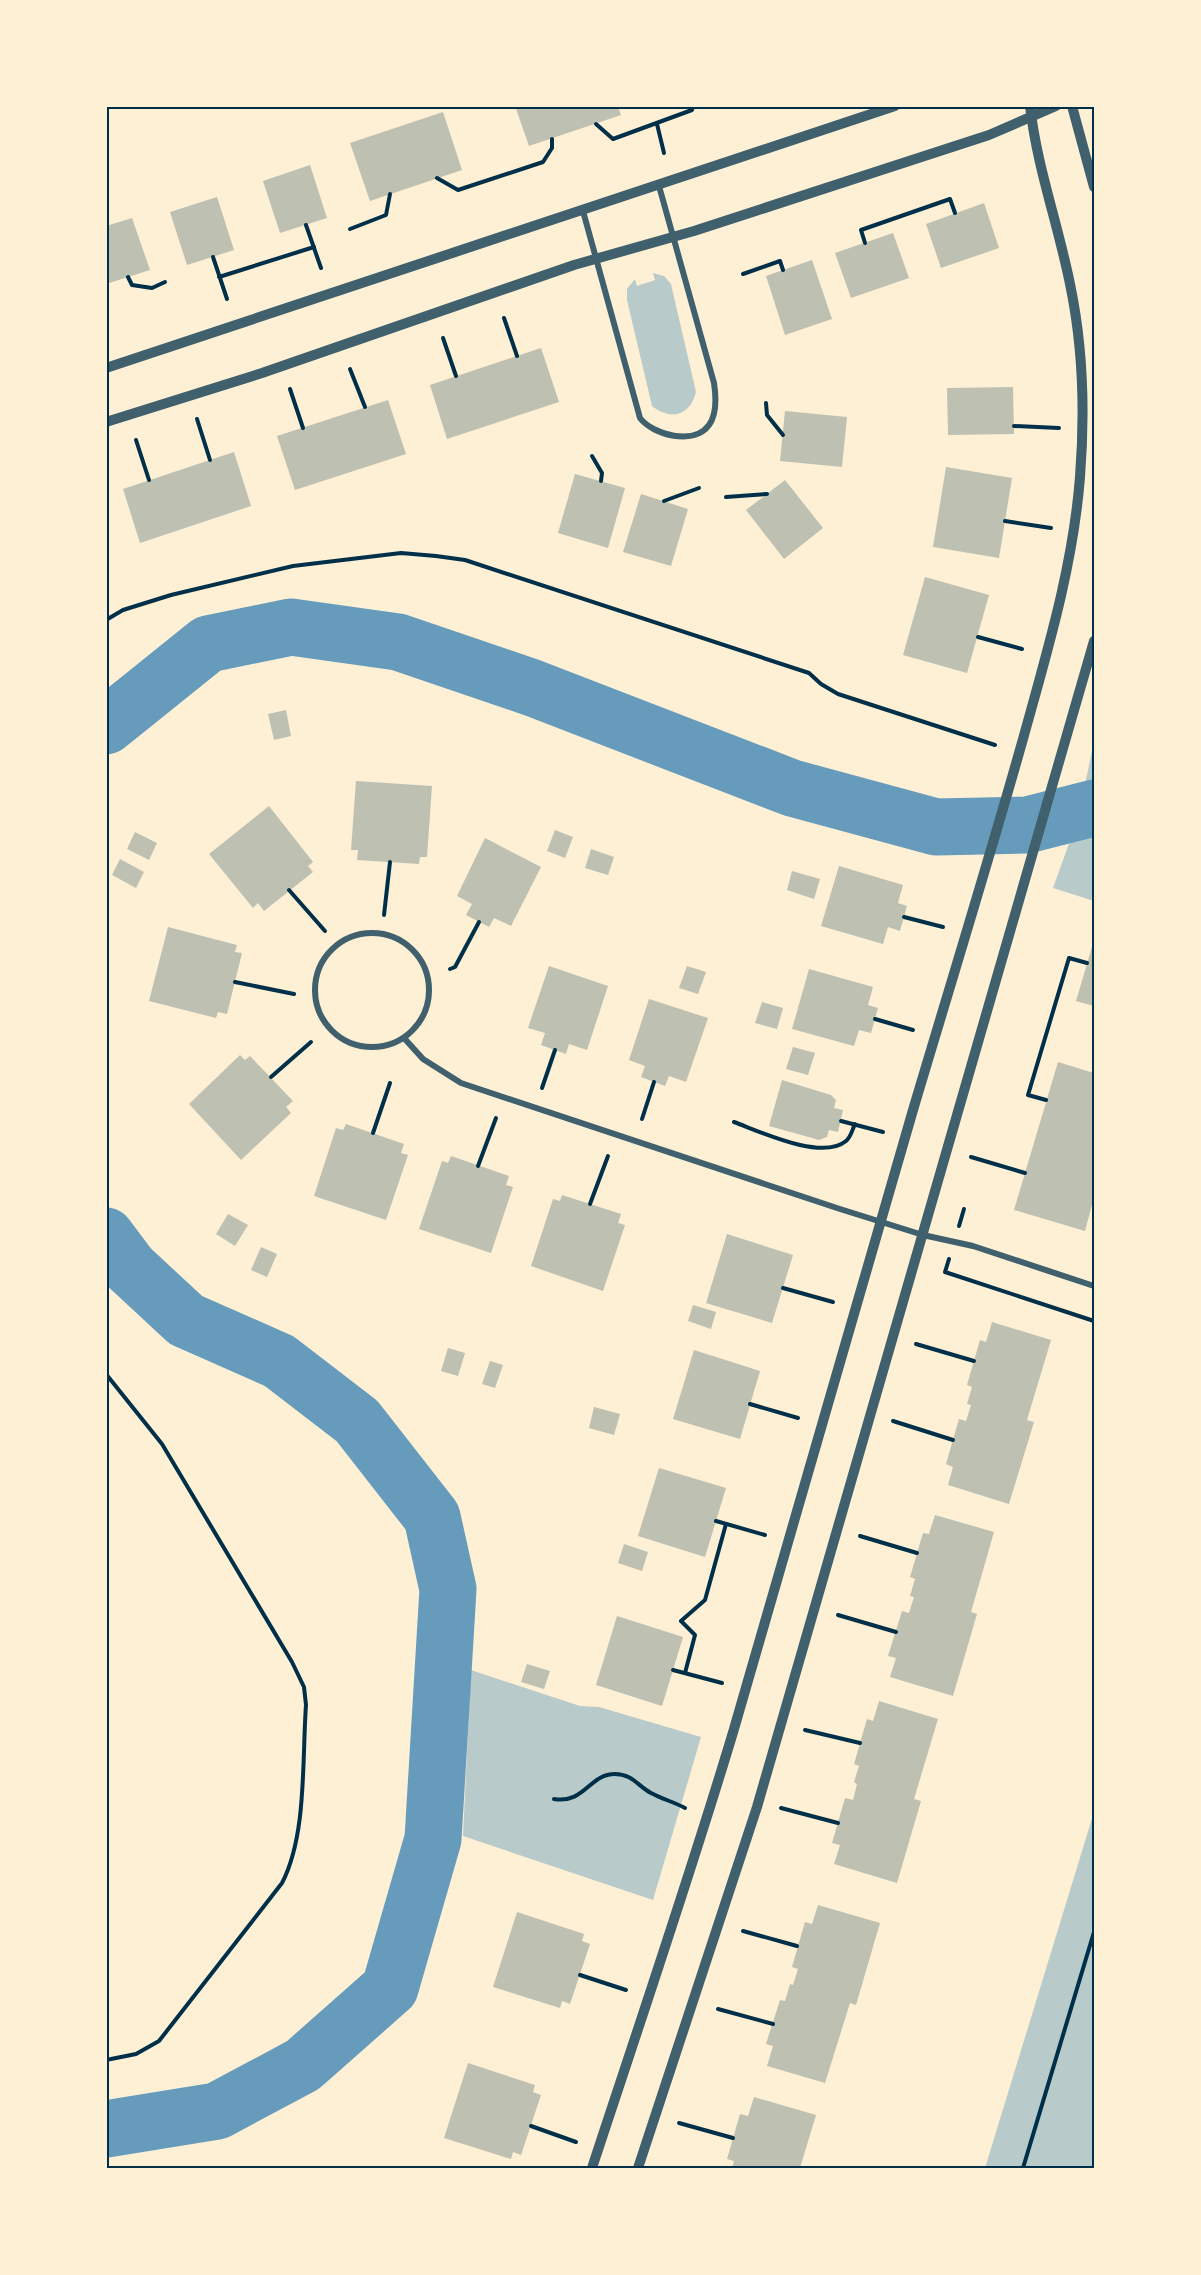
<svg xmlns="http://www.w3.org/2000/svg" width="1201" height="2275" font-family="'Varela Round',sans-serif">
<style>
.green{fill:#b9caca}
.lines{fill:none;stroke-linecap:round;stroke-linejoin:round}
.river{stroke:#669bbc;stroke-width:57}
.building{fill:#bec0b2}
.path{stroke:#003049;stroke-width:4}
.minor{stroke:#3f606c;stroke-width:6}
.tertiary{stroke:#3f606c;stroke-width:10}
.neatline{fill:none;stroke:#003049;stroke-width:2}
</style>
<rect width="100%" height="100%" fill="#fdf0d5"/>
<!-- green -->
<g class="green">
<path d="M 653,273 L 664,276 L 671,284 L 696,392 C 690,416 671,421 652,406 L 627,300 L 627,289 L 635,279 L 637,286 L 655,280 Z"/>
<path d="M 1094,741 L 1094,783 L 1085,785 Z"/>
<path d="M 1094,830 L 1094,901 L 1053,888 L 1071,838 Z"/>
<path d="M 471,1670 L 580,1706 L 599,1707 L 701,1737 L 653,1900 L 463,1836 Z"/>
<path d="M 1094,1812 L 1094,2168 L 985,2168 Z"/>
</g>
<g class="lines">
<!-- river -->
<g class="river">
<path d="M 106,726 L 208,644 L 291,627 L 398,642 L 533,688 L 792,788 L 936,827 L 1027,825 L 1094,808"/>
<path d="M 106,1236 L 130,1268 L 186,1320 L 279,1361 L 357,1421 L 432,1517 L 448,1589 L 433,1839 L 390,1988 L 303,2065 L 217,2111 L 106,2129"/>
</g>
</g>
<!-- building -->
<g class="building">
<path d="M 515,106 L 618,106 L 621,115 L 529,146 Z"/>
<path d="M 443,112 L 462,170 L 370,201 L 350,143 Z"/>
<path d="M 310,165 L 327,218 L 280,233 L 263,181 Z"/>
<path d="M 217,197 L 234,250 L 187,265 L 170,212 Z"/>
<path d="M 984,203 L 999,248 L 941,268 L 926,224 Z"/>
<path d="M 132,218 L 150,270 L 106,284 L 106,226 Z"/>
<path d="M 893,233 L 909,278 L 851,298 L 835,253 Z"/>
<path d="M 812,260 L 832,319 L 785,335 L 766,276 Z"/>
<path d="M 541,348 L 559,402 L 447,439 L 430,385 Z"/>
<path d="M 1013,387 L 1014,434 L 948,435 L 947,388 Z"/>
<path d="M 388,400 L 406,454 L 295,490 L 277,436 Z"/>
<path d="M 785,411 L 847,417 L 842,467 L 780,461 Z"/>
<path d="M 234,452 L 251,506 L 140,543 L 123,489 Z"/>
<path d="M 946,467 L 1012,478 L 999,558 L 933,547 Z"/>
<path d="M 575,474 L 625,488 L 608,548 L 558,533 Z"/>
<path d="M 785,480 L 823,528 L 784,559 L 746,510 Z"/>
<path d="M 641,494 L 688,509 L 671,566 L 623,552 Z"/>
<path d="M 925,577 L 989,595 L 967,673 L 903,655 Z"/>
<path d="M 286,710 L 291,736 L 274,740 L 268,714 Z"/>
<path d="M 356,781 L 432,786 L 427,857 L 420,857 L 419,864 L 357,860 L 358,850 L 351,850 Z"/>
<path d="M 269,806 L 313,862 L 308,866 L 313,872 L 264,911 L 258,903 L 253,908 L 209,854 Z"/>
<path d="M 555,830 L 573,837 L 565,858 L 547,851 Z"/>
<path d="M 135,832 L 157,843 L 149,860 L 127,849 Z"/>
<path d="M 485,838 L 541,867 L 511,926 L 494,918 L 489,927 L 466,915 L 472,904 L 457,896 Z"/>
<path d="M 591,849 L 614,857 L 608,875 L 585,868 Z"/>
<path d="M 120,859 L 144,872 L 136,888 L 112,875 Z"/>
<path d="M 839,866 L 903,885 L 898,903 L 907,906 L 900,931 L 888,927 L 883,944 L 821,926 Z"/>
<path d="M 792,871 L 820,879 L 814,899 L 787,890 Z"/>
<path d="M 168,927 L 237,945 L 235,952 L 242,953 L 227,1014 L 218,1012 L 216,1018 L 149,1001 Z"/>
<path d="M 1094,940 L 1094,1006 L 1076,1001 Z"/>
<path d="M 549,966 L 608,986 L 587,1050 L 569,1044 L 566,1054 L 541,1045 L 545,1033 L 528,1028 Z"/>
<path d="M 687,966 L 706,972 L 698,994 L 679,988 Z"/>
<path d="M 809,969 L 873,987 L 868,1005 L 878,1008 L 871,1033 L 859,1030 L 854,1046 L 792,1029 Z"/>
<path d="M 649,999 L 708,1018 L 686,1082 L 669,1076 L 665,1086 L 641,1077 L 645,1066 L 629,1060 Z"/>
<path d="M 762,1002 L 783,1008 L 777,1029 L 755,1023 Z"/>
<path d="M 793,1047 L 815,1053 L 808,1075 L 786,1069 Z"/>
<path d="M 240,1055 L 245,1060 L 250,1056 L 293,1101 L 286,1107 L 291,1113 L 241,1160 L 189,1104 Z"/>
<path d="M 1058,1062 L 1094,1073 L 1094,1197 L 1085,1231 L 1014,1210 Z"/>
<path d="M 782,1080 L 831,1095 L 836,1100 L 834,1108 L 843,1110 L 838,1132 L 829,1130 L 827,1137 L 819,1140 L 769,1126 Z"/>
<path d="M 346,1124 L 404,1144 L 401,1153 L 408,1155 L 386,1220 L 314,1196 L 336,1128 L 343,1130 Z"/>
<path d="M 451,1156 L 509,1176 L 506,1185 L 513,1187 L 491,1253 L 419,1229 L 442,1161 L 448,1163 Z"/>
<path d="M 562,1195 L 621,1214 L 618,1223 L 625,1225 L 603,1291 L 531,1266 L 553,1199 L 560,1201 Z"/>
<path d="M 228,1214 L 248,1225 L 235,1246 L 216,1234 Z"/>
<path d="M 727,1234 L 793,1255 L 772,1323 L 706,1303 Z"/>
<path d="M 261,1247 L 277,1254 L 267,1277 L 251,1270 Z"/>
<path d="M 693,1305 L 716,1312 L 711,1329 L 688,1321 Z"/>
<path d="M 992,1322 L 1051,1340 L 1027,1420 L 1034,1422 L 1009,1504 L 948,1485 L 953,1467 L 946,1464 L 959,1419 L 966,1421 L 971,1405 L 967,1404 L 972,1387 L 967,1385 L 980,1340 L 986,1342 Z"/>
<path d="M 448,1348 L 465,1353 L 458,1376 L 441,1371 Z"/>
<path d="M 694,1350 L 760,1371 L 740,1439 L 673,1419 Z"/>
<path d="M 490,1361 L 503,1365 L 495,1388 L 482,1384 Z"/>
<path d="M 594,1407 L 620,1414 L 614,1435 L 589,1428 Z"/>
<path d="M 659,1468 L 726,1488 L 705,1557 L 638,1536 Z"/>
<path d="M 935,1515 L 994,1532 L 971,1612 L 977,1614 L 953,1696 L 890,1677 L 896,1658 L 888,1656 L 902,1611 L 909,1613 L 914,1597 L 910,1596 L 915,1579 L 910,1577 L 923,1533 L 929,1534 Z"/>
<path d="M 624,1544 L 648,1552 L 642,1571 L 618,1563 Z"/>
<path d="M 617,1616 L 683,1637 L 662,1706 L 596,1685 Z"/>
<path d="M 527,1664 L 550,1671 L 544,1689 L 521,1682 Z"/>
<path d="M 879,1701 L 938,1719 L 914,1799 L 921,1801 L 897,1883 L 834,1864 L 840,1845 L 832,1843 L 845,1798 L 853,1800 L 857,1784 L 854,1782 L 859,1766 L 854,1764 L 867,1719 L 873,1721 Z"/>
<path d="M 818,1905 L 880,1923 L 856,2005 L 850,2003 L 825,2083 L 767,2066 L 773,2046 L 766,2044 L 780,2000 L 785,2001 L 790,1984 L 793,1985 L 798,1969 L 792,1967 L 805,1922 L 812,1924 Z"/>
<path d="M 517,1912 L 584,1934 L 582,1941 L 590,1944 L 570,2004 L 562,2001 L 560,2008 L 493,1987 Z"/>
<path d="M 468,2063 L 535,2085 L 533,2092 L 541,2095 L 521,2155 L 513,2152 L 511,2159 L 444,2138 Z"/>
<path d="M 754,2097 L 816,2115 L 800,2168 L 732,2168 L 734,2161 L 727,2159 L 740,2114 L 748,2116 Z"/>
</g>
<g class="lines">
<!-- path -->
<g class="path">
<path d="M 596,124 L 613,139 L 692,110 L 693,106"/>
<path d="M 657,124 L 664,153"/>
<path d="M 437,178 L 458,190 L 543,162 L 552,148 L 552,139"/>
<path d="M 306,225 L 321,268"/>
<path d="M 350,229 L 386,215 L 390,194"/>
<path d="M 865,243 L 861,230 L 950,199 L 955,213"/>
<path d="M 213,257 L 227,299"/>
<path d="M 743,274 L 780,261 L 783,270"/>
<path d="M 128,277 L 132,285 L 152,288 L 165,282"/>
<path d="M 219,277 L 314,247"/>
<path d="M 504,318 L 517,356"/>
<path d="M 443,338 L 456,376"/>
<path d="M 350,369 L 365,407"/>
<path d="M 290,389 L 303,428"/>
<path d="M 766,403 L 767,415 L 783,435"/>
<path d="M 197,419 L 210,460"/>
<path d="M 1014,426 L 1059,428"/>
<path d="M 136,440 L 149,480"/>
<path d="M 592,456 L 602,473 L 601,481"/>
<path d="M 726,497 L 767,494"/>
<path d="M 664,501 L 699,488"/>
<path d="M 1005,521 L 1051,528"/>
<path d="M 106,620 L 123,610 L 171,595 L 293,566 L 401,553 L 436,556 L 465,560 L 809,673 L 821,684 L 838,694 L 995,745"/>
<path d="M 978,637 L 1022,649"/>
<path d="M 289,890 L 325,931"/>
<path d="M 384,915 L 390,862"/>
<path d="M 904,917 L 943,927"/>
<path d="M 450,969 L 455,967 L 479,922"/>
<path d="M 235,982 L 294,994"/>
<path d="M 875,1019 L 913,1030"/>
<path d="M 271,1077 L 311,1042"/>
<path d="M 542,1088 L 555,1050"/>
<path d="M 1046,1100 L 1028,1095 L 1069,958 L 1087,963"/>
<path d="M 642,1119 L 654,1082"/>
<path d="M 841,1121 L 883,1132"/>
<path d="M 734,1122 C 761,1132 822,1161 846,1141 C 851,1137 852,1130 855,1124"/>
<path d="M 373,1133 L 390,1083"/>
<path d="M 971,1157 L 1025,1173"/>
<path d="M 478,1166 L 496,1118"/>
<path d="M 590,1204 L 608,1156"/>
<path d="M 959,1226 L 964,1209"/>
<path d="M 949,1259 L 945,1272 L 1094,1321"/>
<path d="M 783,1288 L 833,1302"/>
<path d="M 916,1344 L 974,1361"/>
<path d="M 106,1374 L 162,1444 L 292,1662 L 304,1687 L 306,1705 C 302,1760 307,1835 282,1883 L 159,2041 L 136,2054 L 106,2060"/>
<path d="M 750,1404 L 798,1418"/>
<path d="M 893,1421 L 953,1440"/>
<path d="M 716,1521 L 765,1535"/>
<path d="M 860,1536 L 917,1553"/>
<path d="M 838,1615 L 896,1632"/>
<path d="M 673,1670 L 722,1683"/>
<path d="M 685,1673 L 695,1635 L 681,1621 L 705,1600 L 726,1524"/>
<path d="M 805,1730 L 860,1743"/>
<path d="M 554,1799 C 585,1804 589,1774 615,1774 C 632,1774 638,1786 651,1793 C 662,1799 674,1802 685,1808"/>
<path d="M 781,1808 L 838,1823"/>
<path d="M 743,1931 L 797,1946"/>
<path d="M 580,1975 L 626,1990"/>
<path d="M 718,2009 L 773,2024"/>
<path d="M 679,2123 L 733,2138"/>
<path d="M 531,2126 L 576,2142"/>
<path d="M 1023,2168 L 1094,1932"/>
</g>
<!-- minor -->
<g class="minor">
<path d="M 583,211 L 640,418 C 653,435 694,446 709,425 C 717,414 716,396 714,383 L 659,186"/>
<circle cx="372" cy="990" r="57"/>
<path d="M 404,1038 L 423,1059 L 461,1083 L 840,1209 L 923,1235 L 973,1246 L 1094,1286"/>
</g>
<!-- tertiary -->
<g class="tertiary">
<path d="M 1072,106 L 1094,187"/>
<path d="M 106,368 L 895,106"/>
<path d="M 106,422 L 262,373 L 574,265 L 694,231 L 989,135 L 1056,106"/>
<path d="M 592,2168 C 640,2022 690,1876 734,1729 C 795,1523 852,1316 913,1110 C 950,986 988,863 1023,739 C 1047,652 1073,567 1080,477 C 1085,413 1083,346 1070,284 C 1058,224 1037,167 1030,106"/>
<path d="M 638,2168 L 757,1807 L 1094,641"/>
</g>
</g>
<!-- border -->
<rect width="1201" height="2275" fill="none" stroke="#fdf0d5" stroke-width="216"/>
<rect x="108" y="108" width="985" height="2059" class="neatline"/>
</svg>
